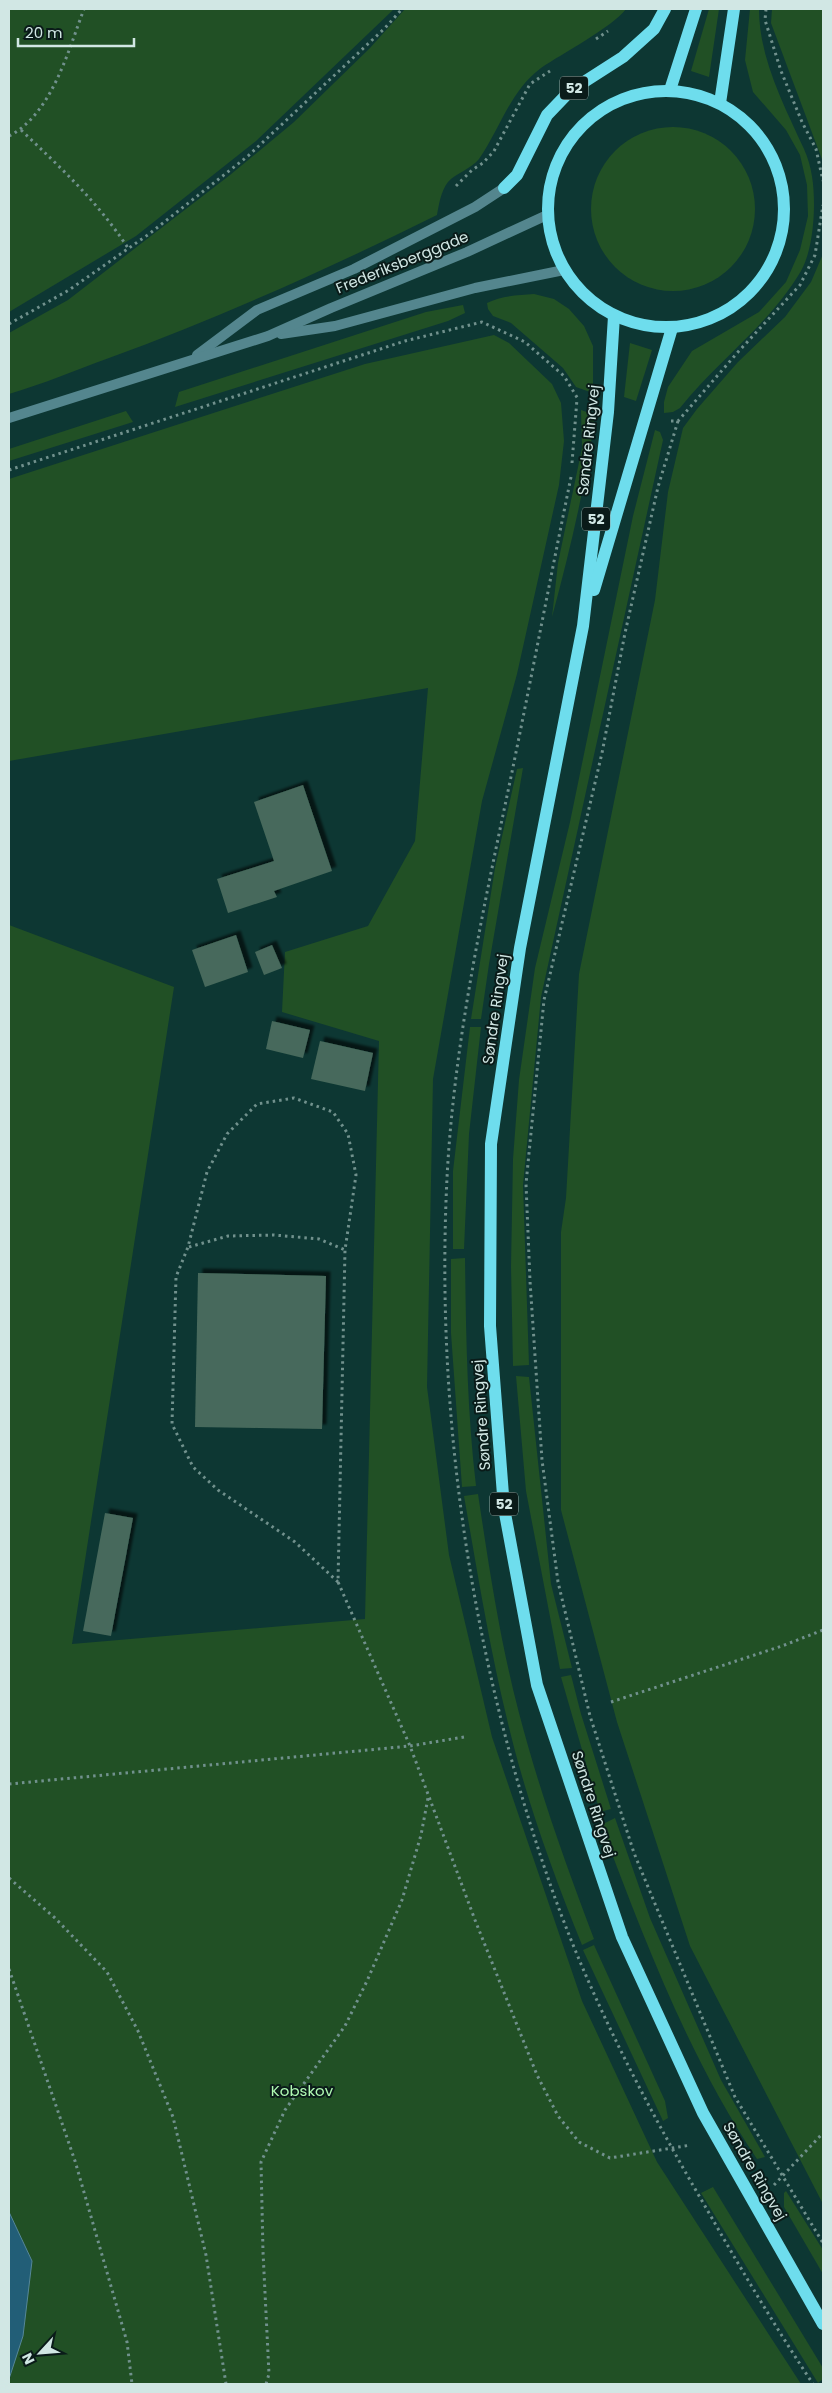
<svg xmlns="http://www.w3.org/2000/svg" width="832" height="2393" font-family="Poppins,sans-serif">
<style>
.green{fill:#215025}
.water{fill:#225e77;stroke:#568798}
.building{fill:#47695b;filter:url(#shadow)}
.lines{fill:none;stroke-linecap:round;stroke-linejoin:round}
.path{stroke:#71918d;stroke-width:3;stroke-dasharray:2.5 4;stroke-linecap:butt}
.tertiary{stroke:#54868e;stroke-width:10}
.primary{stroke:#6edded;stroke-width:12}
.labels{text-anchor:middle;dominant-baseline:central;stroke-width:4;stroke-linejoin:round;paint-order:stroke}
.shield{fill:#0a1b19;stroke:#95aaa7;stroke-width:1}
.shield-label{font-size:14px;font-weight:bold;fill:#d1e7e4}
.street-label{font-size:15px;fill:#d1e7e4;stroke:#0a1b19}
.park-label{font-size:15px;fill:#b0fab3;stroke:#0a1b19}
</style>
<defs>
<filter id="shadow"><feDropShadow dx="4.5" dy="-4.5" stdDeviation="1" flood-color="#0009"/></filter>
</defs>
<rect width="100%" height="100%" fill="#0d3733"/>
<!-- green -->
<g class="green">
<path d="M 9,9 L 394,9 L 256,141 L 136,236 L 9,312 Z"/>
<path d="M 405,9 L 626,9 C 611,28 563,53 541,68 C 510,91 500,129 479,159 C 471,169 456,173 448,182 C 441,191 439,204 437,215 C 330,268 221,317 109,358 C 76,370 43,384 9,394 L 9,333 L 68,300 L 230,175 L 294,122 L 370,48 Z"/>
<path d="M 709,9 L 719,9 L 709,77 L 691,71 Z"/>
<path d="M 750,9 L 759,9 C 759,58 784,105 804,149 C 812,167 814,185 814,204 C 814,225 811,253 801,271 C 770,324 717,361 680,408 L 673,412 L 664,413 L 664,402 L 668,387 L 692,351 L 759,312 L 786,282 L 800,250 L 808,216 L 807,185 L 800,155 L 786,130 L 753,92 L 745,60 Z"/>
<path d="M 772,9 L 823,9 L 823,162 L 771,23 Z"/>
<circle cx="673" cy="209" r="82"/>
<path d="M 823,254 L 823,2204 L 690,1946 L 617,1722 L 561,1510 L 561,1232 L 566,1198 L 579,974 L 655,600 L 668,492 L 683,428 L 697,409 L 738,362 L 785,317 L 811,282 Z"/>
<path d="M 534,294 L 554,299 L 569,309 L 584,326 L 593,346 L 593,390 L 590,392 L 576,387 L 563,368 L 511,323 L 493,316 L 488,309 L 487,303 C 501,296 518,295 534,294 Z"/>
<path d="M 463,305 L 465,313 L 448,321 L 175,407 L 179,392 L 426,312 Z"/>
<path d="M 494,335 L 509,343 L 552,384 L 561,403 L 564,441 L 559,485 L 517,674 L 482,801 L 433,1079 L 427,1387 L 449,1555 L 492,1737 L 582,2001 L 657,2162 L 801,2384 L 9,2384 L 32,2261 L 9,2212 L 9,925 L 174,987 L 72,1644 L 365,1619 L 379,1041 L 282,1012 L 285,952 L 368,926 L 415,841 L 428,688 L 9,761 L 9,479 L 365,364 Z"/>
<path d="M 630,343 L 652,350 L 636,401 L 624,397 Z"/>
<path d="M 581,410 L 595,415 C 586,484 570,550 552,617 L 558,563 L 582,448 Z"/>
<path d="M 126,411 L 133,422 L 9,461 L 9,449 Z"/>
<path d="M 655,430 L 660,432 L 663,440 L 541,997 L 523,1185 L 529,1365 L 513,1366 L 511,1266 L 513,1159 L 519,1080 L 535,968 L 570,822 L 633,516 Z"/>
<path d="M 523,768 L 489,964 L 481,1019 L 471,1019 L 495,868 L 517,769 Z"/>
<path d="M 470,1027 L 481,1027 L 469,1134 L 464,1249 L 453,1249 L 453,1171 Z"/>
<path d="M 465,1258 C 466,1335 467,1410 476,1486 L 462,1487 L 451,1333 L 451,1259 Z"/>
<path d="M 516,1376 L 529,1377 L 551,1584 L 572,1668 L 560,1669 L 526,1491 Z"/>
<path d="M 478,1494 C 489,1567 500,1641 519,1713 C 539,1790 566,1865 594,1939 L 582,1945 C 552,1871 525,1796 507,1719 C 489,1645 477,1570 464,1496 Z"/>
<path d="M 571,1675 L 581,1714 L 611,1809 L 600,1812 L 561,1677 Z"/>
<path d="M 615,1818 L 650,1918 L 721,2080 L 765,2157 L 757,2159 C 688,2056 645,1941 601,1825 Z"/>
<path d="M 594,1945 L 665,2101 L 668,2118 L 663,2121 L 583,1950 Z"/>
<path d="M 713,2187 L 823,2368 L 823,2379 L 818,2383 L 701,2193 Z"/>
<path d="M 786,2191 L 823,2250 L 823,2274 L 784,2207 L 784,2193 Z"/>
</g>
<!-- water -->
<path class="water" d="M 9,2212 L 32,2261 L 23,2336 L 9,2379 Z"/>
<!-- building -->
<g class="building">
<path d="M 303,785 L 332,871 L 274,891 L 277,897 L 228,913 L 217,879 L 274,861 L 254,802 Z"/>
<path d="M 236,935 L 248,972 L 205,987 L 192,950 Z"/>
<path d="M 272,945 L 282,968 L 264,975 L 255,952 Z"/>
<path d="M 272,1021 L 310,1030 L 303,1058 L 266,1049 Z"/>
<path d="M 320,1041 L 373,1053 L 365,1091 L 311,1079 Z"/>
<path d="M 198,1273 L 326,1276 L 322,1429 L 195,1427 Z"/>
<path d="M 105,1513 L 133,1518 L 111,1636 L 83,1631 Z"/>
</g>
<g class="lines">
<!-- path -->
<g class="path">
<path d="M 766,9 L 765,20 L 781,71 L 802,122 L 816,149 L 823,181"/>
<path d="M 596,39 L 608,31"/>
<path d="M 21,130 C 62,169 97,201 128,248"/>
<path d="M 9,136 C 52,114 68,51 84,9"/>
<path d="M 456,186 L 472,170 L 483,163 L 494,151 L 530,84 L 550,71"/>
<path d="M 9,324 L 69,290 L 149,234 L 248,156 L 385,28 L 402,9"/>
<path d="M 671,421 L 678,421 L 738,352 L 800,285 L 815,255 L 823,205"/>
<path d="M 678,421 L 658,487 L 625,633 L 602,753 L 544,1000 L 526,1184 L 530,1281 L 542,1460 L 558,1582 L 590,1716 L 634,1853 L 735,2097 L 823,2243"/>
<path d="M 572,463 L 577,399"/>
<path d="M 9,470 L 405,341 L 482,322 L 525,342 L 564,376 L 578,399"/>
<path d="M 571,477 C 551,575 532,674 512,772 C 484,906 454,1041 447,1178 C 435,1421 473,1668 555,1898 C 595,2008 650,2112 709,2213 C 742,2271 776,2328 813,2384"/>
<path d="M 189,1247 L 228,1236 L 274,1235 L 319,1239 L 345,1250"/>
<path d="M 338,1582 L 295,1542 L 218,1490 L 193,1467 L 172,1424 L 176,1277 L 188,1247 L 207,1172 L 227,1134 L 257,1104 L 294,1098 L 333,1112 L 348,1134 L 356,1175 L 345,1250 L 338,1582 L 410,1746 L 475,1920 L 537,2075 L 558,2116 L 579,2142 L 610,2158 L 691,2145"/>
<path d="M 611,1702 L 782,1646 L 823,1630"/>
<path d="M 9,1784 L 410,1746 L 464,1737"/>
<path d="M 9,1878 L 55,1918 L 107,1972 L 138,2031 L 173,2117 L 206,2255 L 226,2384"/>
<path d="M 9,1969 L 75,2161 L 127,2342 L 132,2384"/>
<path d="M 774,2185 L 823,2133"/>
<path d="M 266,2384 L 269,2374 L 263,2252 L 261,2162 L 285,2110 L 345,2026 L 367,1981 L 402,1900 L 421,1835 L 428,1798"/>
</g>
<!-- tertiary -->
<g class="tertiary">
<path d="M 281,334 L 335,326 L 475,288 L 564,270"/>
<path d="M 197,355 L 257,310 L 354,269 L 475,207 L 504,188"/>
<path d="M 9,418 L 268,336 L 331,308 L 467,252 L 547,215"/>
</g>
<!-- primary -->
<g class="primary">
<path d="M 670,90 L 696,9"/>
<circle cx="666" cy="209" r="118"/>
<path d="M 720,103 L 734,9"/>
<path d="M 504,188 L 517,175 L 547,115 L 570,91 L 623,57 L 654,29 L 665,9"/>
<path d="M 614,316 L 608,412 L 583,626 L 520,948 L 491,1144 L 490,1326 L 504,1508 L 537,1685 L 622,1937 L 703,2113 L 823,2324"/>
<path d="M 594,590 L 672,328"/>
</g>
</g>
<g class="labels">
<!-- shield labels -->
<g class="shield">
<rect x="560" y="76.5" width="28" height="23" rx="4"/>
<rect x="582" y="507.5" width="28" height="23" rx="4"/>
<rect x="490" y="1492.5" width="28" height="23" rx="4"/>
</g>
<g class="shield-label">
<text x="574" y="88">52</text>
<text x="596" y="519">52</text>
<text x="504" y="1504">52</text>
</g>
<!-- street labels -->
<g class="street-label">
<text transform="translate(402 262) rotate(-22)">Frederiksberggade</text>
<text transform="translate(588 440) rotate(-84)">Søndre Ringvej</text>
<text transform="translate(495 1009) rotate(-82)">Søndre Ringvej</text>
<text transform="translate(481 1415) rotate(-94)">Søndre Ringvej</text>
<text transform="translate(594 1804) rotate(72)">Søndre Ringvej</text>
<text transform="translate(755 2171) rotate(60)">Søndre Ringvej</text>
</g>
<!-- park labels -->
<g class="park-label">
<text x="302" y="2090">Kobskov</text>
</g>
</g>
<!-- border -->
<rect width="832" height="2393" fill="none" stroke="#d1e7e4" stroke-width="20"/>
<!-- north arrow -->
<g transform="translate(40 2353) rotate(244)" stroke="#0a1b19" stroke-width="4" paint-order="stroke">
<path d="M0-4L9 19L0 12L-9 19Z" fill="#d1e7e4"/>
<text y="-8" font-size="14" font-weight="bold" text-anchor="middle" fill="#d1e7e4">N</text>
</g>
<!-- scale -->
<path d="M18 38v8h116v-8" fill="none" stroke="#d1e7e4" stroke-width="2.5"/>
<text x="25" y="38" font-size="15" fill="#d1e7e4" stroke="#0a1b19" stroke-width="4" paint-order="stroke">20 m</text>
</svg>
